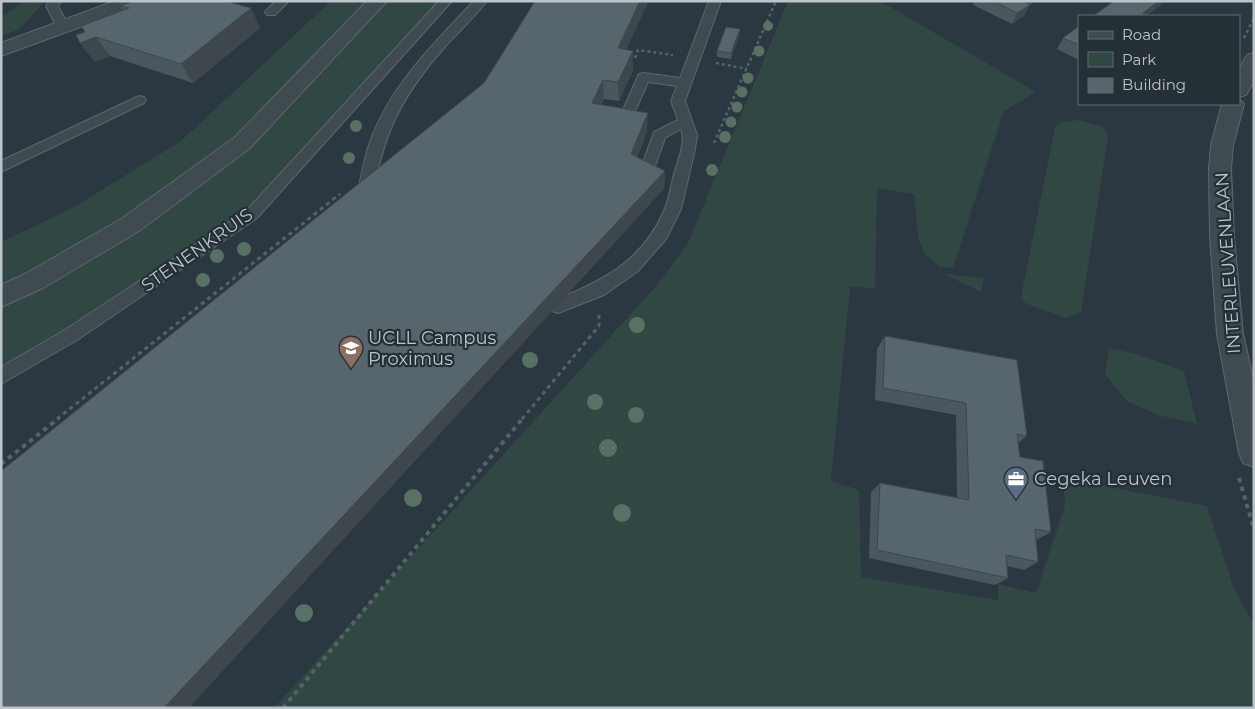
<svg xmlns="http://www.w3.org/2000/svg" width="1255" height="709" font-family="Montserrat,sans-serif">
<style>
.green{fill:#314744}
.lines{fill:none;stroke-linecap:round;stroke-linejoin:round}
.service-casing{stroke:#5d676e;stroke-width:2}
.minor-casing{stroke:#5d676e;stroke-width:2}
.tertiary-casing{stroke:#5d676e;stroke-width:2}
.path-far2{stroke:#526564;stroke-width:2.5;stroke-dasharray:3 3;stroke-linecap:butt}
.path-far1{stroke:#526564;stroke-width:3;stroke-dasharray:4 4;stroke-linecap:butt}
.path{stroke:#526564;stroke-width:4;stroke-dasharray:4.5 4.5;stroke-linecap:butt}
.service{fill:#3f4a51;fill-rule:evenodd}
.minor{fill:#3f4a51;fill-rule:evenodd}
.tertiary{fill:#3f4a51;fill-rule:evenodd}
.tree{fill:#597064}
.wall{fill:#4b575e}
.shaded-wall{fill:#3d474c}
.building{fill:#57656d;stroke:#3d474c}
.labels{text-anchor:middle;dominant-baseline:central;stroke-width:4.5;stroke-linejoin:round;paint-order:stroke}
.street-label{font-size:18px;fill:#bcc4cb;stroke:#242f36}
.poi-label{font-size:18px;fill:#bcc4cb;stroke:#242f36;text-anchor:start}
</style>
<rect width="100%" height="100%" fill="#2b3841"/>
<!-- green -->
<g class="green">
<path d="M 24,1 L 45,1 L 20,29 L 1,36 L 1,17 Z"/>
<path d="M 331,1 L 446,1 L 252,214 L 1,376 L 1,242 L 76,206 L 181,141 Z"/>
<path d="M 788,1 L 880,1 L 1036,92 L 1004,111 L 953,267 L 941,268 L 924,253 L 918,238 L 914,194 L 877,188 L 875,288 L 850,287 L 831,481 L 859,490 L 861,577 L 998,600 L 998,584 L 1036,593 L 1065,505 L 1063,478 L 1207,506 L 1234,589 L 1254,624 L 1254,708 L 274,708 L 656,286 L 688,243 Z"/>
<path d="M 1078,120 L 1102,127 L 1108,136 L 1081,312 L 1065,318 L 1025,303 L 1021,297 L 1055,127 L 1062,122 Z"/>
<path d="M 944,274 L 984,278 L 981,292 Z"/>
<path d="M 1109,348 L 1136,354 L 1184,371 L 1197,424 L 1158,415 L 1127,401 L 1105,374 Z"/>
</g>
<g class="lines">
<defs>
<g id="service">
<path d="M 50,1 L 62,1 L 58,6 L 69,27 L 67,30 L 59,30 L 57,27 L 46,6 Z"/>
<path d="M 276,1 L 289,1 L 275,15 L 267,15 L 265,12 Z"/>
<path d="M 439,1 L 452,1 L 257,218 L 77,340 L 1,384 L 1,367 L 65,330 L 247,210 Z"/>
<path d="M 474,1 L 487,1 C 474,18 457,33 443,49 C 400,98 381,138 372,202 L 369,206 L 364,208 L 359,206 L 356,202 C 360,182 363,162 370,142 C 390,86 434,43 474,1 Z"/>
<path d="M 709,1 L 721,1 L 685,101 L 697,135 L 695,149 L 681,209 L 666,239 L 638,271 L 604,295 L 558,313 L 552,311 L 550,306 L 552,301 C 601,282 642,262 664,211 C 669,200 671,186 674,174 C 678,161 686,143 681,129 L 665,138 L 649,183 L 644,184 L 639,183 L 637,179 L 654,132 L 678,120 L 671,101 L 677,86 L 648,82 L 632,118 C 624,120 614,117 606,115 L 604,112 L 606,109 L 611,107 L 623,110 L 639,74 L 644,73 L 680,78 Z"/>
<path d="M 139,96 L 144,97 L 146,100 L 144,103 L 1,172 L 1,161 Z"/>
</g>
<g id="minor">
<path d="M 115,1 L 142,1 L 140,5 L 1,56 L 1,43 Z"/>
<path d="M 1254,53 L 1254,81 L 1246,95 L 1239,97 L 1239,69 L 1247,55 Z"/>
<path d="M 1239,99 L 1244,104 L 1233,145 L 1231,169 L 1234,237 L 1243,334 L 1254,382 L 1254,467 L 1243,463 L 1239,453 L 1217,334 L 1210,237 L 1209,169 L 1211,145 L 1222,104 L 1239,104 Z"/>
</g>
<path id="tertiary" d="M 367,1 L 387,1 L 250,148 L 139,231 L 43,288 L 1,307 L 1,285 L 25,274 L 121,219 L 234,138 Z"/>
</defs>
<!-- service casing -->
<use href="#service" class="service-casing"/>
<!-- minor casing -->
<use href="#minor" class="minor-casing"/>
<!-- tertiary casing -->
<use href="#tertiary" class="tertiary-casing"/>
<!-- path-far2 -->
<g class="path-far2">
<path d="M 1244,38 L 1254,18"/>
<path d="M 635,58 L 638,50 L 673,55"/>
<path d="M 716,63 L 747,69"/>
<path d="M 714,143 L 776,1"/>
</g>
<!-- path-far1 -->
<g class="path-far1">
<path d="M 57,419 L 340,194"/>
<path d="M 522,419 L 599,326 L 599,315"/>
</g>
<!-- path -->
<g class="path">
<path d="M 1,464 L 59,418"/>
<path d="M 1239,478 L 1254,529"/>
<path d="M 283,708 L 523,418"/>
</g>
<!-- service -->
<use href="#service" class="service"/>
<!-- minor -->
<use href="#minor" class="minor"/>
<!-- tertiary -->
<use href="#tertiary" class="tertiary"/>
</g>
<!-- trees -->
<g class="tree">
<circle cx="768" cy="26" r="5"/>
<circle cx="759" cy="51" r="5.5"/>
<circle cx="748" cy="78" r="5.5"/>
<circle cx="742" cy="92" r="5.5"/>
<circle cx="737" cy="107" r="5.5"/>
<circle cx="731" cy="122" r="5.5"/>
<circle cx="356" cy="126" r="6"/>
<circle cx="725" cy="137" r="6"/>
<circle cx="349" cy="158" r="6"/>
<circle cx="712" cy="170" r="6"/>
<circle cx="244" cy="249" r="7"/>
<circle cx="217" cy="256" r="7"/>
<circle cx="203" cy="280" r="7"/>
<circle cx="637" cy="325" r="8"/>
<circle cx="530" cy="360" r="8"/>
<circle cx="595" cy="402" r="8"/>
<circle cx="636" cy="415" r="8"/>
<circle cx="608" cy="448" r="9"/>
<circle cx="413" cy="498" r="9"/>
<circle cx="622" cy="513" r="9"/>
<circle cx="304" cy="613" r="9"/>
</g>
<!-- wall -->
<g class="wall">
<path d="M 975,1 L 1035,1 L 1030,5 L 1024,16 L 1012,24 L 973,5 Z"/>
<path d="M 648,2 L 626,50 L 633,51 L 633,70 L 619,101 L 604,99 L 601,105 L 647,132 L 637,157 L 665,171 L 664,189 L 484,83 Z"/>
<path d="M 120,6 L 260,28 L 193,83 L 110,56 L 95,62 L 80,43 L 85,32 L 123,10 Z"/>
<path d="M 1079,26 L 1079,60 L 1057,49 L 1063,38 Z"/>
<path d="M 740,29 L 739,35 L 731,59 L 717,57 L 717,51 Z"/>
<path d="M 885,336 L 1027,436 L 1018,443 L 1020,457 L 1051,532 L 1036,540 L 1038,562 L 1024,570 L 1007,566 L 1008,578 L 995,585 L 869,558 L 871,492 L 880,483 L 957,498 L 956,415 L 875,400 L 877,349 Z"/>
</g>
<!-- shaded-wall -->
<g class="shaded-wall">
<path d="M 640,1 L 648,1 L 648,2 L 618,67 L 618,48 Z"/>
<path d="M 1023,1 L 1035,1 L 1028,6 L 1030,5 L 1024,16 L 1012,24 Z"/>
<path d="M 1159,1 L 1167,1 L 1146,16 L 1141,16 L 1143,13 Z"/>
<path d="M 251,8 L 260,28 L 193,83 L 181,64 Z"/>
<path d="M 740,29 L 739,35 L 731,59 L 731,53 Z"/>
<path d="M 96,37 L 110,56 L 95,62 L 80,43 Z"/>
<path d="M 633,51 L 633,70 L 619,101 L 618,82 Z"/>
<path d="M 603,80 L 604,99 L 593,122 L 592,103 Z"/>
<path d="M 648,113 L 647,132 L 631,172 L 631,154 Z"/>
<path d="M 665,171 L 664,189 L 189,708 L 164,708 Z"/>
</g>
<!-- building -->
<g class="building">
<path d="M 133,1 L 226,1 L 251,8 L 181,64 L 96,37 L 80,43 L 76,35 L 85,32 L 81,26 L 129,8 L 120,6 Z"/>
<path d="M 535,1 L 640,1 L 618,48 L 633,51 L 618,82 L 603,80 L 592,103 L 648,113 L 631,154 L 665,171 L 164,708 L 1,708 L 1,471 L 484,83 Z"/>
<path d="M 993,1 L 1024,1 L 1030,5 L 1017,13 Z"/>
<path d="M 1114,1 L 1159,1 L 1143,13 L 1145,14 L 1141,16 L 1093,16 Z"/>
<path d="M 1079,26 L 1079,45 L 1063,38 Z"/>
<path d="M 726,27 L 740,29 L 731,53 L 717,51 Z"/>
<path d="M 885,336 L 1017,360 L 1027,436 L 1017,434 L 1020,457 L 1043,461 L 1051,532 L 1035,529 L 1038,562 L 1006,555 L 1008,578 L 877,550 L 880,483 L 969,500 L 966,403 L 883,388 Z"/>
</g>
<!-- icons -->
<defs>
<symbol id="university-pin" viewBox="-11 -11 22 30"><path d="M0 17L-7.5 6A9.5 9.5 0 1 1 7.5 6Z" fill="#8d6e63" stroke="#242f36"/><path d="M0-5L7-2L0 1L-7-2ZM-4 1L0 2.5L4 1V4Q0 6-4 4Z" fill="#fff"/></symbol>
<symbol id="office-pin" viewBox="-11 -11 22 30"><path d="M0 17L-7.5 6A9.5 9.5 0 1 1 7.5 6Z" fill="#5c6f8a" stroke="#242f36"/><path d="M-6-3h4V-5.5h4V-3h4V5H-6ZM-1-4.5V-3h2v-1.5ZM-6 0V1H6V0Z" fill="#fff"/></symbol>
</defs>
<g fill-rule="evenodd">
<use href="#university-pin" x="337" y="334" width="28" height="38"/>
<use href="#office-pin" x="1002" y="465" width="28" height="38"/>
</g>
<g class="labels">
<!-- street labels -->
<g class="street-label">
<text transform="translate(197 250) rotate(-35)">STENENKRUIS</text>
<text transform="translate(1228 263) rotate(-94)">INTERLEUVENLAAN</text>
</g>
<!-- poi labels -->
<g class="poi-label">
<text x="368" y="338">UCLL Campus<tspan x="368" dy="21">Proximus</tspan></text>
<text x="1034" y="479">Cegeka Leuven</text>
</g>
</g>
<!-- border -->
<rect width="1255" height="709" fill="none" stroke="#bcc4cb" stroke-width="5"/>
<!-- legend -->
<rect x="1078" y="15" width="162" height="90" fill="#242f36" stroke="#616b72"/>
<rect x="1088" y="31" width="25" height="8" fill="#3f4a51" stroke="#616b72"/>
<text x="1122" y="40" font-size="15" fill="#bcc4cb">Road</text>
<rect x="1088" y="52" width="25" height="15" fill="#314744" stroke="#616b72"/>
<text x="1122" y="65" font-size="15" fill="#bcc4cb">Park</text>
<rect x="1088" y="78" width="25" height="15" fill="#57656d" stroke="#616b72"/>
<text x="1122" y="90" font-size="15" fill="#bcc4cb">Building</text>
</svg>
